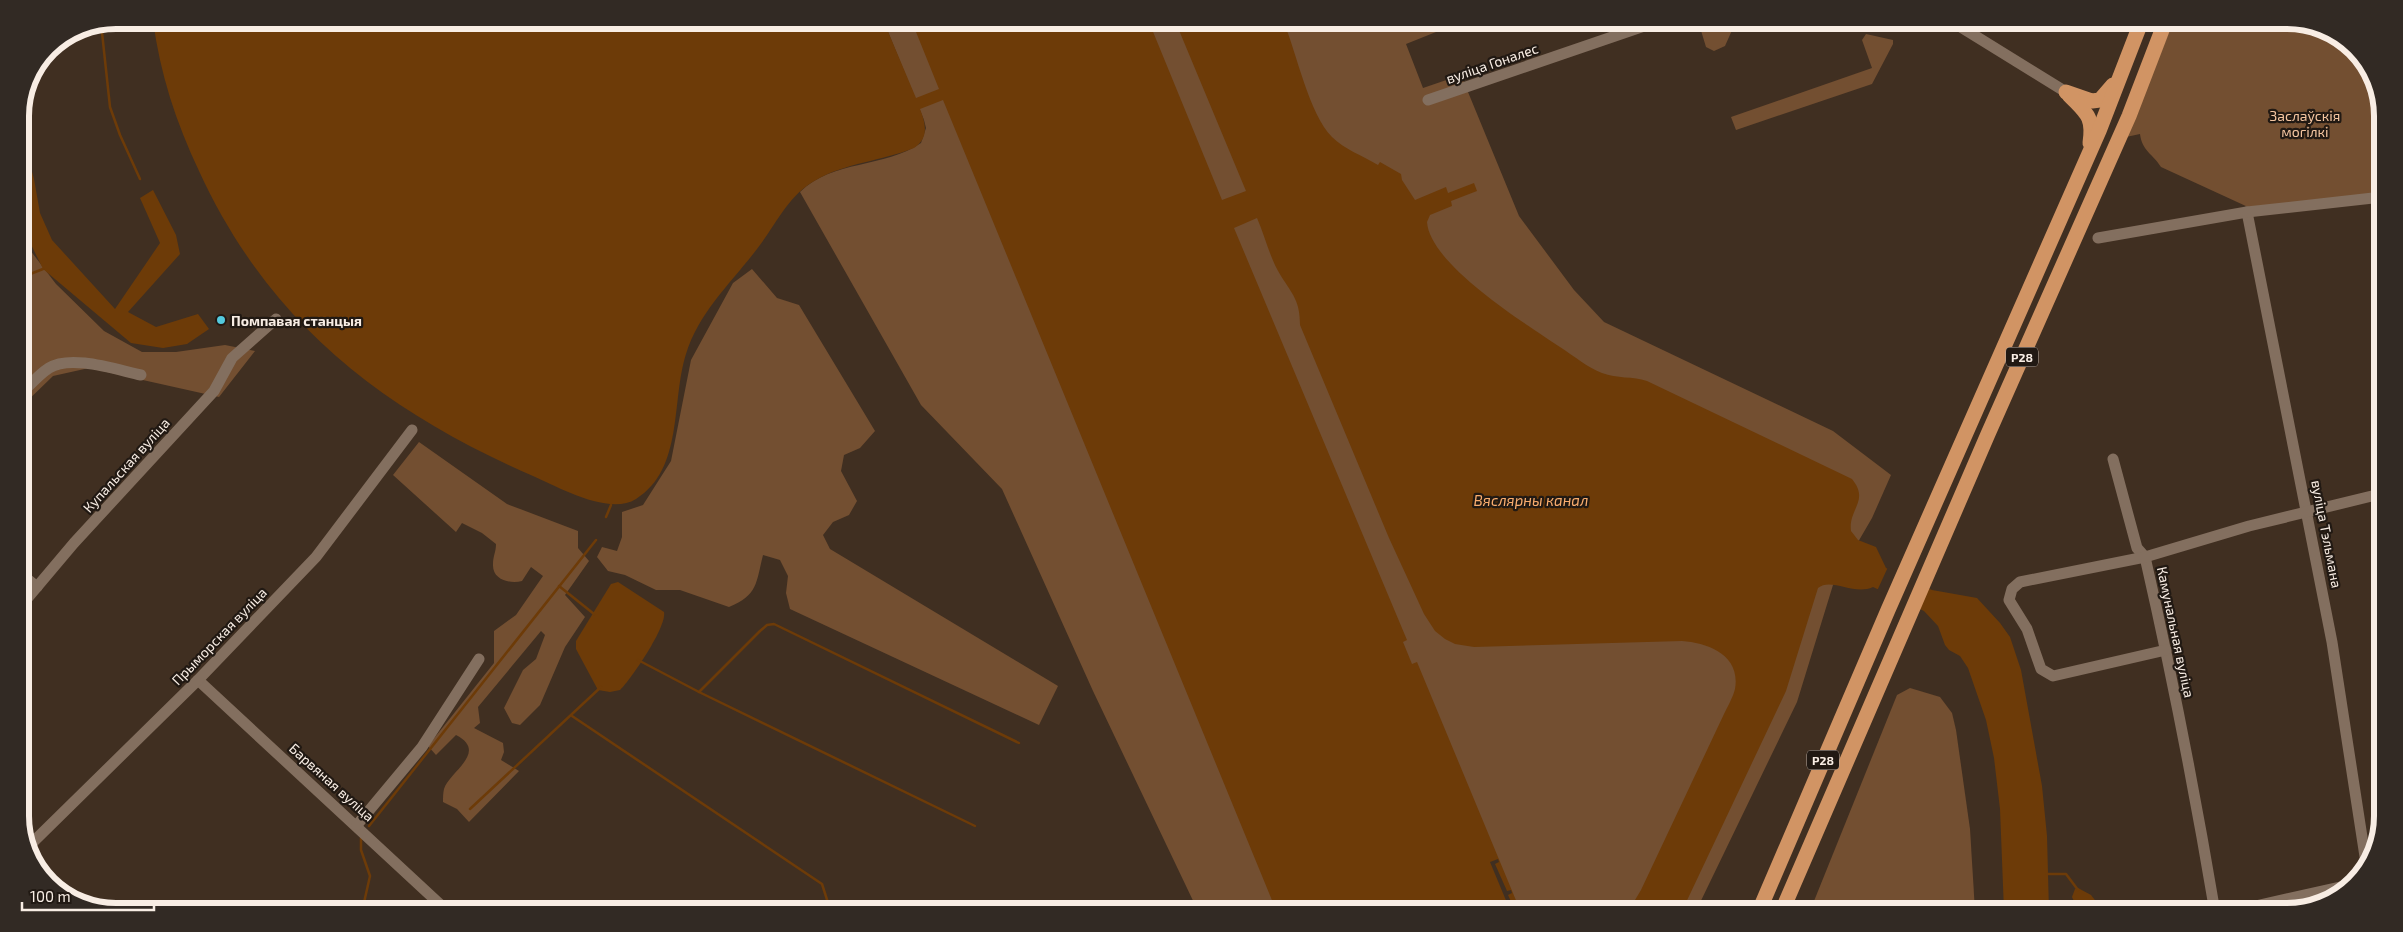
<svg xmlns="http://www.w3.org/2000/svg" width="2403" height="932" font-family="'Exo 2',sans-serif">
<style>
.green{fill:#734f31}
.water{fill:#6d3b08}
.pier{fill:#402f21}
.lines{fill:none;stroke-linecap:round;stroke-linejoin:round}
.stream{stroke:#6d3b08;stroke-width:2.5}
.minor{stroke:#836f5f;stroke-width:11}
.highway{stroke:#d19464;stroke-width:15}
.poi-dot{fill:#54cadd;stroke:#211913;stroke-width:2}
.labels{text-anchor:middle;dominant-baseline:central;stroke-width:4.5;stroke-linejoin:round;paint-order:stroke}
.shield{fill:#211913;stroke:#b8ada5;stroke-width:1}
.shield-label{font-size:12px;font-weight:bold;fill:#f8ede4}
.street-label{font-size:14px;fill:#f8ede4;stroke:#211913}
.park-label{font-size:14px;fill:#f5c6a1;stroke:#211913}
.poi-label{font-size:14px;font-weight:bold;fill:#f8ede4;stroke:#211913;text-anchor:start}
.water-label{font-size:15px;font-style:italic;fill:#faad6e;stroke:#211913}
.rim{fill:none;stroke:#f8ede4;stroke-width:6}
</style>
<rect width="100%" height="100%" fill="#402f21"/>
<!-- green -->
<g class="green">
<path d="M 884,22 L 1433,23 L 1436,32 L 1406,44 L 1423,88 L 1461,75 L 1519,216 L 1574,290 L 1604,322 L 1833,431 L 1891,475 L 1872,518 L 1833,585 L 1797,702 L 1696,911 L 1197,909 L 1093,691 L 1002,489 L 921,405 L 800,192 C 832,160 885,168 921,143 L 926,128 L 924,120 Z"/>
<path d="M 1699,24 L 1746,24 L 1733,28 L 1725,46 L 1714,51 L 1706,47 Z"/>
<path d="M 2172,25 L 2318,25 L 2363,57 L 2383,110 L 2382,194 L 2248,207 L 2161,167 C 2153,154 2142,151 2140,134 L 2126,137 Z"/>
<path d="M 1866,34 L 1893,40 L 1893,44 L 1872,84 L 1736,130 L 1731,117 L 1872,68 L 1862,40 Z"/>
<path d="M 20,237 L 56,284 L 104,331 L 142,352 L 176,352 L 225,345 L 255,351 L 219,397 L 89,368 L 53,376 L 20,408 Z"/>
<path d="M 752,269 L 777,298 L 799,305 L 875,431 L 860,448 L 844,455 L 841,471 L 857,501 L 849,515 L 833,522 L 823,535 L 830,549 L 1058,686 L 1039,725 L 790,609 L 786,593 L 788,576 L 780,560 L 763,555 C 756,583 758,595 729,607 L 680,590 L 656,590 L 625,575 L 608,571 L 597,557 L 602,547 L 617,551 L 622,537 L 622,512 L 643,505 L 671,461 L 691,360 L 733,283 Z"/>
<path d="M 419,442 L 507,504 L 578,531 L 578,548 L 589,561 L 565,595 L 585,617 L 565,647 L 540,705 L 520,725 L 512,723 L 504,708 L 523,670 L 536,659 L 545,635 L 541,631 L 478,707 L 480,723 L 474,728 L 503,743 L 504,752 L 501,760 L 519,771 L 469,822 L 457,809 L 443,802 C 443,798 443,793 444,789 C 449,772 489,752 456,735 L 436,755 L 428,746 L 494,663 L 494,631 L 516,615 L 543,576 L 531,567 L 522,581 C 510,584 492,580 493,564 C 493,556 496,552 496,544 L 482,533 L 462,523 L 456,532 L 393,475 Z"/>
<path d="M 1910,688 L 1940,697 L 1952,713 L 1956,730 L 1970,829 L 1975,911 L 1810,911 L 1897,695 Z"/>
</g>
<!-- water -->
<g class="water">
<path d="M 153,20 L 884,22 L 916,98 L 939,89 L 912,22 L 1149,22 L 1222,200 L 1246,191 L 1176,23 L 1284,23 C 1297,54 1309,114 1332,137 C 1344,149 1363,156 1378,165 L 1380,162 L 1401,174 L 1402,180 L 1415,200 L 1446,187 L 1448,193 L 1474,183 L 1477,191 L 1451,201 L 1452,206 L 1430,215 L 1427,222 C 1430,265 1526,324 1560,347 C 1574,356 1588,368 1602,373 C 1617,379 1633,376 1647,381 L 1852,479 C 1870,501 1848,509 1851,531 L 1858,540 L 1876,547 L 1886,568 L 1932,590 L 1977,598 L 2000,623 L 2010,637 L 2021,670 L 2042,786 L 2047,836 L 2049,911 L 2004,911 L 2000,809 L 1994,758 L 1986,720 L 1968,668 L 1960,656 L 1949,650 L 1945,645 L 1938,626 L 1924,611 L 1873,587 C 1854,596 1831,577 1818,588 L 1786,691 L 1682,911 L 1629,910 L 1641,890 L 1724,714 C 1728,706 1733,697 1735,689 C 1741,655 1708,643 1682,641 L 1474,647 L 1455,644 L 1445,639 L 1435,631 L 1424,614 L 1389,538 L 1300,325 C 1300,301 1293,295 1281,276 C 1270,259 1265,236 1257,218 L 1234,228 L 1407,640 L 1403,642 L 1412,664 L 1417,662 L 1520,910 L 1276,910 L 943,100 L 920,109 C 926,124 929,138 914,148 C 882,161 845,163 816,180 C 788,195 776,225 757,249 C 731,283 699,312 686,354 C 671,401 684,469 636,499 C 609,516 558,487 533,476 C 382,410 269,323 199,171 C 176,122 160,74 153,20 Z"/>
<path d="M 20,128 L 34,179 L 40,213 L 52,240 L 115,309 L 160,243 L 140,198 L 153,190 L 176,235 L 180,254 L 128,312 L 156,327 L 198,314 L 209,329 L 187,344 L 163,348 L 131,343 L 43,269 L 22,226 Z"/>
<path d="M 618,582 L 664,612 C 667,627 631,679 620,690 L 610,692 L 598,690 L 576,649 L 576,641 L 611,584 Z"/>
<path d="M 2078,888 L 2091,895 L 2104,912 L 2079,912 L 2072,897 L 2075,889 Z"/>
</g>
<!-- pier -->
<g class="pier">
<path d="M 1888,567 L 1928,586 L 1919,611 L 1877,591 Z"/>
<path d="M 1498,859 L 1499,862 L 1495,864 L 1507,891 L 1511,890 L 1512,893 L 1508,895 L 1515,910 L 1510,910 L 1490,862 Z"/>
</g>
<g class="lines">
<!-- stream -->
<g class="stream">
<path d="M 101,23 L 110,107 L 120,135 L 140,179"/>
<path d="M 20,278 L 43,269"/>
<path d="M 606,517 L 611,505"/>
<path d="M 559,586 L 594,614"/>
<path d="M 638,660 L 699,692 L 975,826"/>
<path d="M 699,692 L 760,631 L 767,625 L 774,624 L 1019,743"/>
<path d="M 572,716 L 822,884 L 830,909"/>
<path d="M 470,809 L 601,687"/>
<path d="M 369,826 L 596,540"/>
<path d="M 361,838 L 361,850 L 370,876 L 363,907"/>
<path d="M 2047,874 L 2066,874 L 2078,890"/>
</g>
<!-- minor -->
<g class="minor">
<path d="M 1956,24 L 2066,92"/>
<path d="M 1428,100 L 1650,24"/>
<path d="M 2247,212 L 2332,642 L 2366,863"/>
<path d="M 2098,238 L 2247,212 L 2382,197"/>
<path d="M 20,395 C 29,386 38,375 49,368 C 71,354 117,370 141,375"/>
<path d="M 2113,459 L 2137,548 L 2145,557 C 2172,675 2195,793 2215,912"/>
<path d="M 20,573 L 37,587"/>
<path d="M 20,607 L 74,543 L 214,391 L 232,358 L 276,319"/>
<path d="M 2166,650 L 2053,676 L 2041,669 L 2027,629 L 2009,600 L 2012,589 L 2020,582 L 2145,557 L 2249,526 L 2380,494"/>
<path d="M 198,680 L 444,908"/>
<path d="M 357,825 L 422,747 L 479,659"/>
<path d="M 29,846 L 198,680 L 316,557 L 412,430"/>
<path d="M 2229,912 L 2349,885"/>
</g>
<!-- highway -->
<g class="highway">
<path d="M 2066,92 L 2092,101 L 2100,100 L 2113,85"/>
<path d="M 2069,95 C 2086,113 2094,116 2090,143"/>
<path d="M 1759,911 L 1888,610 L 2099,131 L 2140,25"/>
<path d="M 1782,911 L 1988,434 L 2129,116 L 2164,25"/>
</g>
</g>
<!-- markers -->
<circle class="poi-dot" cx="221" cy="320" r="5"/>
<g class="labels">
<!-- shield labels -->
<g class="shield">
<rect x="2006" y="347.5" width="32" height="19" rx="4"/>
<rect x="1807" y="750.5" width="32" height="19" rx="4"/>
</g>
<g class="shield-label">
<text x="2022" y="357">Р28</text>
<text x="1823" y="760">Р28</text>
</g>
<!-- street labels -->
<g class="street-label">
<text transform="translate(1492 63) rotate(-19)">вуліца Гоналес</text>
<text transform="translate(126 465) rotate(-48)">Купальская вуліца</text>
<text transform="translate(2327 534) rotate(79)">вуліца Тэльмана</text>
<text transform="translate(2176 632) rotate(78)">Камунальная вуліца</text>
<text transform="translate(219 636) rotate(-46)">Прыморская вуліца</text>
<text transform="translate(332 782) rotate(42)">Барвяная вуліца</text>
</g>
<!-- park labels -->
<g class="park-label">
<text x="2305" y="115">Заслаўскія<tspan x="2305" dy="16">могілкі</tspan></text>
</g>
<!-- poi labels -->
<g class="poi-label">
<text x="231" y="320">Помпавая станцыя</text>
</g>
<!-- water labels -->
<g class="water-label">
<text x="1531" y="500">Вяслярны канал</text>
</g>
</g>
<!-- crop -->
<path d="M0 0H2403V932H0ZM116 29H2287A87 87 0 0 1 2374 116V816A87 87 0 0 1 2287 903H116A87 87 0 0 1 29 816V116A87 87 0 0 1 116 29Z" fill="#322a24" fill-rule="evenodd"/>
<path class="rim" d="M116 29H2287A87 87 0 0 1 2374 116V816A87 87 0 0 1 2287 903H116A87 87 0 0 1 29 816V116A87 87 0 0 1 116 29Z"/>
<!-- scale -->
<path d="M22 902v8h132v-8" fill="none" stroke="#f8ede4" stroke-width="2.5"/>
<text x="30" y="902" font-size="15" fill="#f8ede4" stroke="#211913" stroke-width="4" paint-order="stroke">100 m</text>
</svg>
